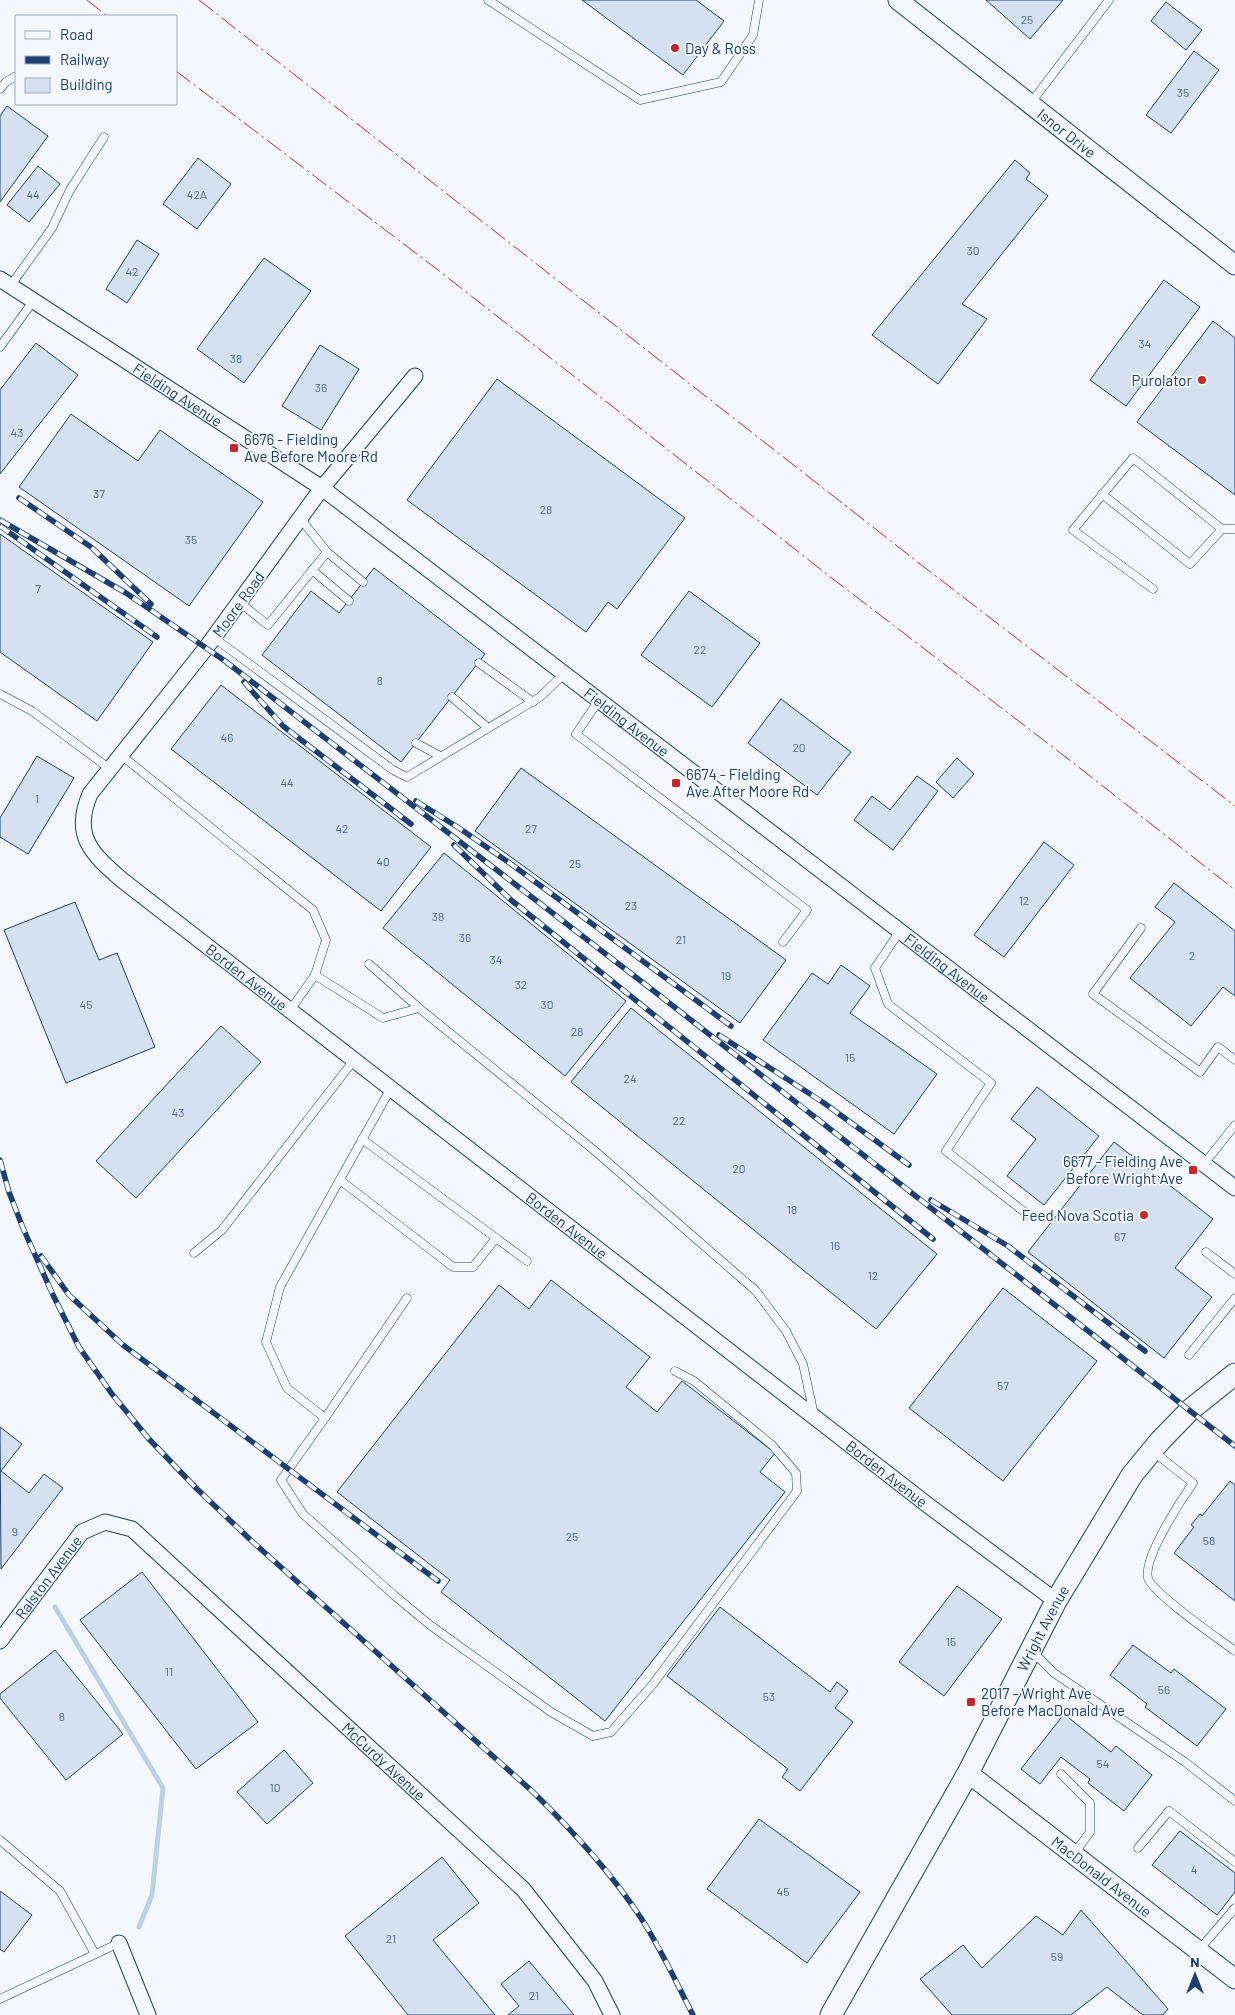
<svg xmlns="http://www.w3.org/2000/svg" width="1235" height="2015" font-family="Barlow,sans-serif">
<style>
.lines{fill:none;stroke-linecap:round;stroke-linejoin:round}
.stream{stroke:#bed0e5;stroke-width:5}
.building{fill:#d5e0f0;stroke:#1d3f73}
.service-casing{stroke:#1d3f73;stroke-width:9}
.minor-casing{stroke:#1d3f73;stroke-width:17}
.tertiary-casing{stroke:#1d3f73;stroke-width:21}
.secondary-casing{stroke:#1d3f73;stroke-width:23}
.service{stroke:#f4f7fb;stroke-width:8}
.minor{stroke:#f4f7fb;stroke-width:15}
.tertiary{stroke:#f4f7fb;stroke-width:19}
.secondary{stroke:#f4f7fb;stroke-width:21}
.rail-casing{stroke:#1d3f73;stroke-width:5.5}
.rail{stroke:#f4f7fb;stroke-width:4;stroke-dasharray:11;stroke-linecap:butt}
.power{stroke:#c62828;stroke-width:1;stroke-dasharray:18 4 2.5 4;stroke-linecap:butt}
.poi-dot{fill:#c62828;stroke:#f4f7fb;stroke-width:2}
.labels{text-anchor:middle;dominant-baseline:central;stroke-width:4;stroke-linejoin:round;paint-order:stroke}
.number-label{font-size:12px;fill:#4b6792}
.poi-label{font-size:15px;fill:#1d3f73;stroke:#f4f7fb;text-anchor:start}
.street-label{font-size:15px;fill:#1d3f73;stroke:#f4f7fb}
</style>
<rect width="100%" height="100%" fill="#f4f7fb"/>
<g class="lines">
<!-- stream -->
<path class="stream" d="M 55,1607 L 163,1788 L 152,1895 L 139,1927"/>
</g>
<!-- building -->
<g class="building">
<path d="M 582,0 L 696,0 L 724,21 L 683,75 Z"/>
<path d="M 986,0 L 1063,0 L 1030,39 Z"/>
<path d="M 1166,2 L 1202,30 L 1186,50 L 1151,21 Z"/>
<path d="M 1194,51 L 1219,70 L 1171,133 L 1146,115 Z"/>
<path d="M 7,106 L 48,136 L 0,202 L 0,116 Z"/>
<path d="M 198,158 L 231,184 L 197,229 L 163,204 Z"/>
<path d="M 1015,160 L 1030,173 L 1026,179 L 1048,196 L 962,304 L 987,319 L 938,384 L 872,335 Z"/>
<path d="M 38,166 L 60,184 L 29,222 L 7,205 Z"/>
<path d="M 137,240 L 159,254 L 127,303 L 106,289 Z"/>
<path d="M 264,258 L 311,291 L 244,383 L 197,349 Z"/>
<path d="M 1164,280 L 1200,307 L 1126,406 L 1090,380 Z"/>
<path d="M 1213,321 L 1235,338 L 1235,495 L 1137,422 Z"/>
<path d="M 36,343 L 78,375 L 0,474 L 0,390 Z"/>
<path d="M 320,345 L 359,369 L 321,430 L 282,406 Z"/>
<path d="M 497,379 L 685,518 L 617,609 L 608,602 L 586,632 L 407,500 Z"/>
<path d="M 71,414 L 138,461 L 160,430 L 263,502 L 189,606 L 19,487 Z"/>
<path d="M 0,534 L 153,642 L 97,721 L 0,652 Z"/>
<path d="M 374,568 L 485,654 L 401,762 L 262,655 L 311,591 L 339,613 Z"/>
<path d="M 689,591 L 760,643 L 712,707 L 641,655 Z"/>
<path d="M 221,685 L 431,847 L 381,911 L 171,749 Z"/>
<path d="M 781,699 L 851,752 L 817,795 L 748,743 Z"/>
<path d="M 37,756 L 74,778 L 28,854 L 0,837 L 0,818 Z"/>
<path d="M 957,758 L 974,774 L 953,798 L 936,782 Z"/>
<path d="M 521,768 L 786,960 L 740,1023 L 475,831 Z"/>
<path d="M 917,776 L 938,791 L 893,850 L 854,820 L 872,796 L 890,810 Z"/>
<path d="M 1044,842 L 1074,865 L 1004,957 L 974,935 Z"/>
<path d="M 444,853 L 626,1001 L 565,1076 L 383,928 Z"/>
<path d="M 1174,883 L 1235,931 L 1235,996 L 1223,987 L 1191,1026 L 1130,978 L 1175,922 L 1155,907 Z"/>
<path d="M 75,902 L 99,960 L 117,953 L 155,1047 L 66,1083 L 4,930 Z"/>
<path d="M 841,965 L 870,986 L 850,1013 L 937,1074 L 894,1134 L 763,1040 L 812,973 L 828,984 Z"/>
<path d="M 631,1008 L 937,1254 L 876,1329 L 571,1082 Z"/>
<path d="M 221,1026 L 261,1062 L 136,1198 L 96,1161 Z"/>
<path d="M 1037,1087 L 1099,1136 L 1044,1205 L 1007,1176 L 1036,1139 L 1011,1119 Z"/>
<path d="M 1114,1142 L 1213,1219 L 1175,1268 L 1212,1297 L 1164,1358 L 1028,1252 Z"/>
<path d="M 551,1280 L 650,1357 L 626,1387 L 657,1412 L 682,1381 L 775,1453 L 760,1472 L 785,1492 L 605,1721 L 441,1592 L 450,1580 L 337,1492 L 499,1285 L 529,1309 Z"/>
<path d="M 1003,1288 L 1097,1361 L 1003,1481 L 909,1408 Z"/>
<path d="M 0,1427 L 22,1444 L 1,1471 L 29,1493 L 44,1474 L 63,1488 L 1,1569 Z"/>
<path d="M 1230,1481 L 1235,1485 L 1235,1601 L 1174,1553 L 1194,1527 L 1191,1525 L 1200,1514 L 1202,1516 Z"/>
<path d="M 142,1572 L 258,1722 L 196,1769 L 80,1620 Z"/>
<path d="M 957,1586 L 1002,1619 L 944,1696 L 899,1662 Z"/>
<path d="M 720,1607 L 830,1692 L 837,1682 L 848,1691 L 835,1708 L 853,1722 L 800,1791 L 782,1777 L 788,1769 L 667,1676 Z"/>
<path d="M 1133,1645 L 1171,1673 L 1174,1669 L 1226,1709 L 1197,1746 L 1145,1707 L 1147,1704 L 1110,1675 Z"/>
<path d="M 55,1650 L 123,1734 L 66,1780 L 0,1698 L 0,1694 Z"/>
<path d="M 1064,1714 L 1111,1752 L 1116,1746 L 1152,1775 L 1124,1811 L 1088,1783 L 1090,1779 L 1061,1757 L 1040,1784 L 1021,1769 Z"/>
<path d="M 284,1750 L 313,1783 L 267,1824 L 237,1792 Z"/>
<path d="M 759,1819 L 860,1892 L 807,1963 L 707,1889 Z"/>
<path d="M 1180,1831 L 1235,1873 L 1235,1892 L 1217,1915 L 1152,1865 Z"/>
<path d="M 442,1857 L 479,1903 L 433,1940 L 495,2015 L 408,2015 L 345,1936 Z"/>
<path d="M 0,1891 L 32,1915 L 4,1952 L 0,1949 Z"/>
<path d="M 1081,1910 L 1168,2009 L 1163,2015 L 1143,2015 L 1107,1987 L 1071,2015 L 952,2015 L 920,1979 L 963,1945 L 982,1968 L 1036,1916 L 1063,1935 Z"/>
<path d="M 529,1961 L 574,2015 L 508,2015 L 519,2006 L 501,1984 Z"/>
</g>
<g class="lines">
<defs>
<g id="service">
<path d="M 488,0 L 640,100 L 721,82 L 753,35 L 759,0"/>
<path d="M 0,89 L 6,82 L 16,76"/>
<path d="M 1030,104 L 1109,0"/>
<path d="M 11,285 L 52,228 L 70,190 L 104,137"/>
<path d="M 0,347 L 34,300"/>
<path d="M 1102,494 L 1190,564 L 1222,529"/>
<path d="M 327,552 L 363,582"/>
<path d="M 312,570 L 349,601"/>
<path d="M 1153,589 L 1073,530 L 1133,458 L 1222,529 L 1235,529"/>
<path d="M 239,602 L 268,625 L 327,552 L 300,518"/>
<path d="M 213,637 L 393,770 L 407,777 L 540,697 L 564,674"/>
<path d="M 479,663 L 533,702"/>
<path d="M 0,694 L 32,711 L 110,769"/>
<path d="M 452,697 L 488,728"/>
<path d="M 599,700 L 576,734 L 807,910 L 783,942"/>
<path d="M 416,743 L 440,756"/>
<path d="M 121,755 L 313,910 L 326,940 L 315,975 L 291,1009"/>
<path d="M 1141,928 L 1093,994 L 1200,1072 L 1218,1047 L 1235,1060"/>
<path d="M 900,931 L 875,968 L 888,1004 L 991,1083 L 946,1151 L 1027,1214"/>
<path d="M 369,964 L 419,1008 L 595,1151 L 756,1291 L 786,1331 L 803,1364 L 814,1415"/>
<path d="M 315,975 L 383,1018 L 419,1008"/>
<path d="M 391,1088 L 280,1287 L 266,1342 L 287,1388 L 325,1418 L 281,1480 L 303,1514 L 395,1596 L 430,1625 L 551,1712 L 593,1736 L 611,1732 L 653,1684 L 797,1491 L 796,1473 L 772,1445 L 694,1381 L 675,1371"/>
<path d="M 1204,1164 L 1235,1125"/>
<path d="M 340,1180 L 453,1267 L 473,1267 L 496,1238 L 362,1139"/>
<path d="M 496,1238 L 527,1261"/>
<path d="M 1206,1252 L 1235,1274"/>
<path d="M 194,1253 L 222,1230 L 354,1060"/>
<path d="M 1189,1355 L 1235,1298"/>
<path d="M 325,1418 L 407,1298"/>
<path d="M 1154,1452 L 1193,1483 C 1181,1500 1143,1558 1148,1578 C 1152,1593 1219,1639 1235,1651"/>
<path d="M 1032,1651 L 1054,1673 L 1185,1762 L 1235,1801"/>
<path d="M 1061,1774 L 1090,1803 L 1090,1832 L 1073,1855"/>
<path d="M 0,1840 L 60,1891 L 95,1954"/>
<path d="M 1138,1848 L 1169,1811 L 1235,1862"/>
<path d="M 1198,1951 L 1235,1908"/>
<path d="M 0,1999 L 119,1943"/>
</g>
<g id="minor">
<path id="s1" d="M 0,279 L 322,488 L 1235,1188"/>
<path id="s2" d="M 415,376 L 322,488 L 206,648 L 90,794 C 72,836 92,854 122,880 L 929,1506 L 1056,1601"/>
<path id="s3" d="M 0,1641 L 82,1532 L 105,1522 L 132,1529 L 523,1889 L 595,1981 L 612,2015"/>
<path d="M 119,1943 L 148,2015"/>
</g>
<g id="tertiary">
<path id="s4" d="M 898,0 L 1235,265"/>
<path id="s5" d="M 968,1773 L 1235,1979"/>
</g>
<g id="secondary">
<path id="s6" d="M 831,2015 L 968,1773 L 1056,1601 L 1132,1475 L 1160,1441 L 1190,1410 L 1235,1374"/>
</g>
</defs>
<!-- service casing -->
<use href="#service" class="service-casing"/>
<!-- minor casing -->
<use href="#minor" class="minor-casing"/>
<!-- tertiary casing -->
<use href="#tertiary" class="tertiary-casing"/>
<!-- secondary casing -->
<use href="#secondary" class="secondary-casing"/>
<!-- service -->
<use href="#service" class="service"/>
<!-- minor -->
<use href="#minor" class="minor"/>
<!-- tertiary -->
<use href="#tertiary" class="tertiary"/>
<!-- secondary -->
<use href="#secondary" class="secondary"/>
<defs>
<g id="rail">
<path d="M 19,498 L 91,547 L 151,604"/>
<path d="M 0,520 L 126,593 L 225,661 L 659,995 L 1235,1446"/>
<path d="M 0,526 L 157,637"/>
<path d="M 244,682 L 283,726 L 411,824"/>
<path d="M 416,801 L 459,828 L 511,864 L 731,1026"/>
<path d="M 454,845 L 511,900 L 933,1239"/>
<path d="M 719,1035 L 824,1103 L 909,1165"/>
<path d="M 0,1160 L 9,1192 L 23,1228 L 53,1295 L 79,1347 L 112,1394 L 149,1439 L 197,1489 L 255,1544 L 532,1791 C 572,1830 610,1871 641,1918 C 661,1949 676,1982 693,2015"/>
<path d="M 931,1200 L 1008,1246 L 1145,1351"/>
<path d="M 41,1256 L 69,1295 L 123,1345 L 438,1581"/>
</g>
</defs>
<!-- rail casing -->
<use href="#rail" class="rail-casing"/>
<!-- rail -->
<use href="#rail" class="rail"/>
<!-- power -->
<g class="power">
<path d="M 87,0 L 107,16"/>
<path d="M 199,0 L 924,567 L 1235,806"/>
<path d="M 176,71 L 438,270 L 833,579 L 1076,765 L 1235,890"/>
</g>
</g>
<!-- markers -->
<g class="poi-dot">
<circle cx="675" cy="48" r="5"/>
<circle cx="1202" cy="380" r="5"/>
<rect x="229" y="443" width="10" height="10" rx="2.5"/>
<rect x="671" y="778" width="10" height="10" rx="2.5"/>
<rect x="1188" y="1165" width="10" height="10" rx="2.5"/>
<circle cx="1144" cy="1215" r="5"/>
<rect x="966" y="1697" width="10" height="10" rx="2.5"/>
</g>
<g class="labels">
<!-- number labels -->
<g class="number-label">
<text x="1027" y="19">25</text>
<text x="1183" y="92">35</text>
<text x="33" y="194">44</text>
<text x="197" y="194">42A</text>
<text x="973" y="250">30</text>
<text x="132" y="271">42</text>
<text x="1145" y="343">34</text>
<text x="236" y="358">38</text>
<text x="321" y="387">36</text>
<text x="17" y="432">43</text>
<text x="99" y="493">37</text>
<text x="546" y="509">28</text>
<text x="191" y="539">35</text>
<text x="38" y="588">7</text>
<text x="700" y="649">22</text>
<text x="380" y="680">8</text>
<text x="227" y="737">46</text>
<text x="799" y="747">20</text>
<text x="287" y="782">44</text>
<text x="37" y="798">1</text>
<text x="342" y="828">42</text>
<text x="531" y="828">27</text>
<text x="383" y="861">40</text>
<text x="575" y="863">25</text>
<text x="1024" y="900">12</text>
<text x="631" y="905">23</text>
<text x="438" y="916">38</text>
<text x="465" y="937">36</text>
<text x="681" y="939">21</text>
<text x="1192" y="955">2</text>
<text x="496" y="959">34</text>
<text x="726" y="975">19</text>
<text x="521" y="984">32</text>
<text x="86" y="1004">45</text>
<text x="547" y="1004">30</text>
<text x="577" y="1031">28</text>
<text x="850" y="1057">15</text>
<text x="630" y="1078">24</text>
<text x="178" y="1112">43</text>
<text x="679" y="1120">22</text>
<text x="739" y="1168">20</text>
<text x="792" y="1209">18</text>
<text x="1120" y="1236">67</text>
<text x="835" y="1245">16</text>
<text x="873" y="1275">12</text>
<text x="1003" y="1385">57</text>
<text x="15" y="1531">9</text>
<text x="572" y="1536">25</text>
<text x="1209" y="1540">58</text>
<text x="951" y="1641">15</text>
<text x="169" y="1671">11</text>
<text x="1164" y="1689">56</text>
<text x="769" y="1696">53</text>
<text x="62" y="1716">8</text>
<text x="1103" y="1763">54</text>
<text x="275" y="1787">10</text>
<text x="1194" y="1869">4</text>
<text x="783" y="1891">45</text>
<text x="391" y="1938">21</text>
<text x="1057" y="1956">59</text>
<text x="534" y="1995">21</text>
</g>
<!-- poi labels -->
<g class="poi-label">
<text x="685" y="48">Day &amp; Ross</text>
<text x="1192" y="380" text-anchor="end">Purolator</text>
<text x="244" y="439">6676 - Fielding<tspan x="244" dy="17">Ave Before Moore Rd</tspan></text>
<text x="686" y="774">6674 - Fielding<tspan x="686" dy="17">Ave After Moore Rd</tspan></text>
<text x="1183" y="1161" text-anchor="end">6677 - Fielding Ave<tspan x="1183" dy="17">Before Wright Ave</tspan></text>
<text x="1134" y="1215" text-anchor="end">Feed Nova Scotia</text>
<text x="981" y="1693">2017 - Wright Ave<tspan x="981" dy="17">Before MacDonald Ave</tspan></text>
</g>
<!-- street labels -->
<g class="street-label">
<text stroke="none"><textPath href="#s4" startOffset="215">Isnor Drive</textPath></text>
<text stroke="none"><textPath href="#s1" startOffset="212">Fielding Avenue</textPath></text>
<text transform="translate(238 604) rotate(-54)">Moore Road</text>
<text stroke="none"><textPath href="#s1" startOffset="768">Fielding Avenue</textPath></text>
<text stroke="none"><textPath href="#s1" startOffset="1172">Fielding Avenue</textPath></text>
<text stroke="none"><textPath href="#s2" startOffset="789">Borden Avenue</textPath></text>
<text stroke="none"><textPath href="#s2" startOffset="1194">Borden Avenue</textPath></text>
<text stroke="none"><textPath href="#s2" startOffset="1599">Borden Avenue</textPath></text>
<text stroke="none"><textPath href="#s3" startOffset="80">Ralston Avenue</textPath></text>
<text stroke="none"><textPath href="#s6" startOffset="441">Wright Avenue</textPath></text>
<text stroke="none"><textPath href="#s3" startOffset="532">McCurdy Avenue</textPath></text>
<text stroke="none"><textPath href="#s5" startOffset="169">MacDonald Avenue</textPath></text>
</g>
</g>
<!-- legend -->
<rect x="15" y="15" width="162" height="90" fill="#f4f7fb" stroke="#9eadc5"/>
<rect x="25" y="31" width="25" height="8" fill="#f4f7fb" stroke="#9eadc5"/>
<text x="60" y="40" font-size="15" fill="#1d3f73">Road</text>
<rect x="25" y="56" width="25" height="8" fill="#1d3f73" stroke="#9eadc5"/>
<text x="60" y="65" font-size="15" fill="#1d3f73">Railway</text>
<rect x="25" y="78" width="25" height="15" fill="#d5e0f0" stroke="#9eadc5"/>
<text x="60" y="90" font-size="15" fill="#1d3f73">Building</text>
<!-- north arrow -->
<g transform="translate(1195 1975)" stroke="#f4f7fb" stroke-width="4" paint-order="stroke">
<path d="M0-4L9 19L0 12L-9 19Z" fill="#1d3f73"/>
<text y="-8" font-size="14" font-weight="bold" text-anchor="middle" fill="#1d3f73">N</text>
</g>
</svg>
